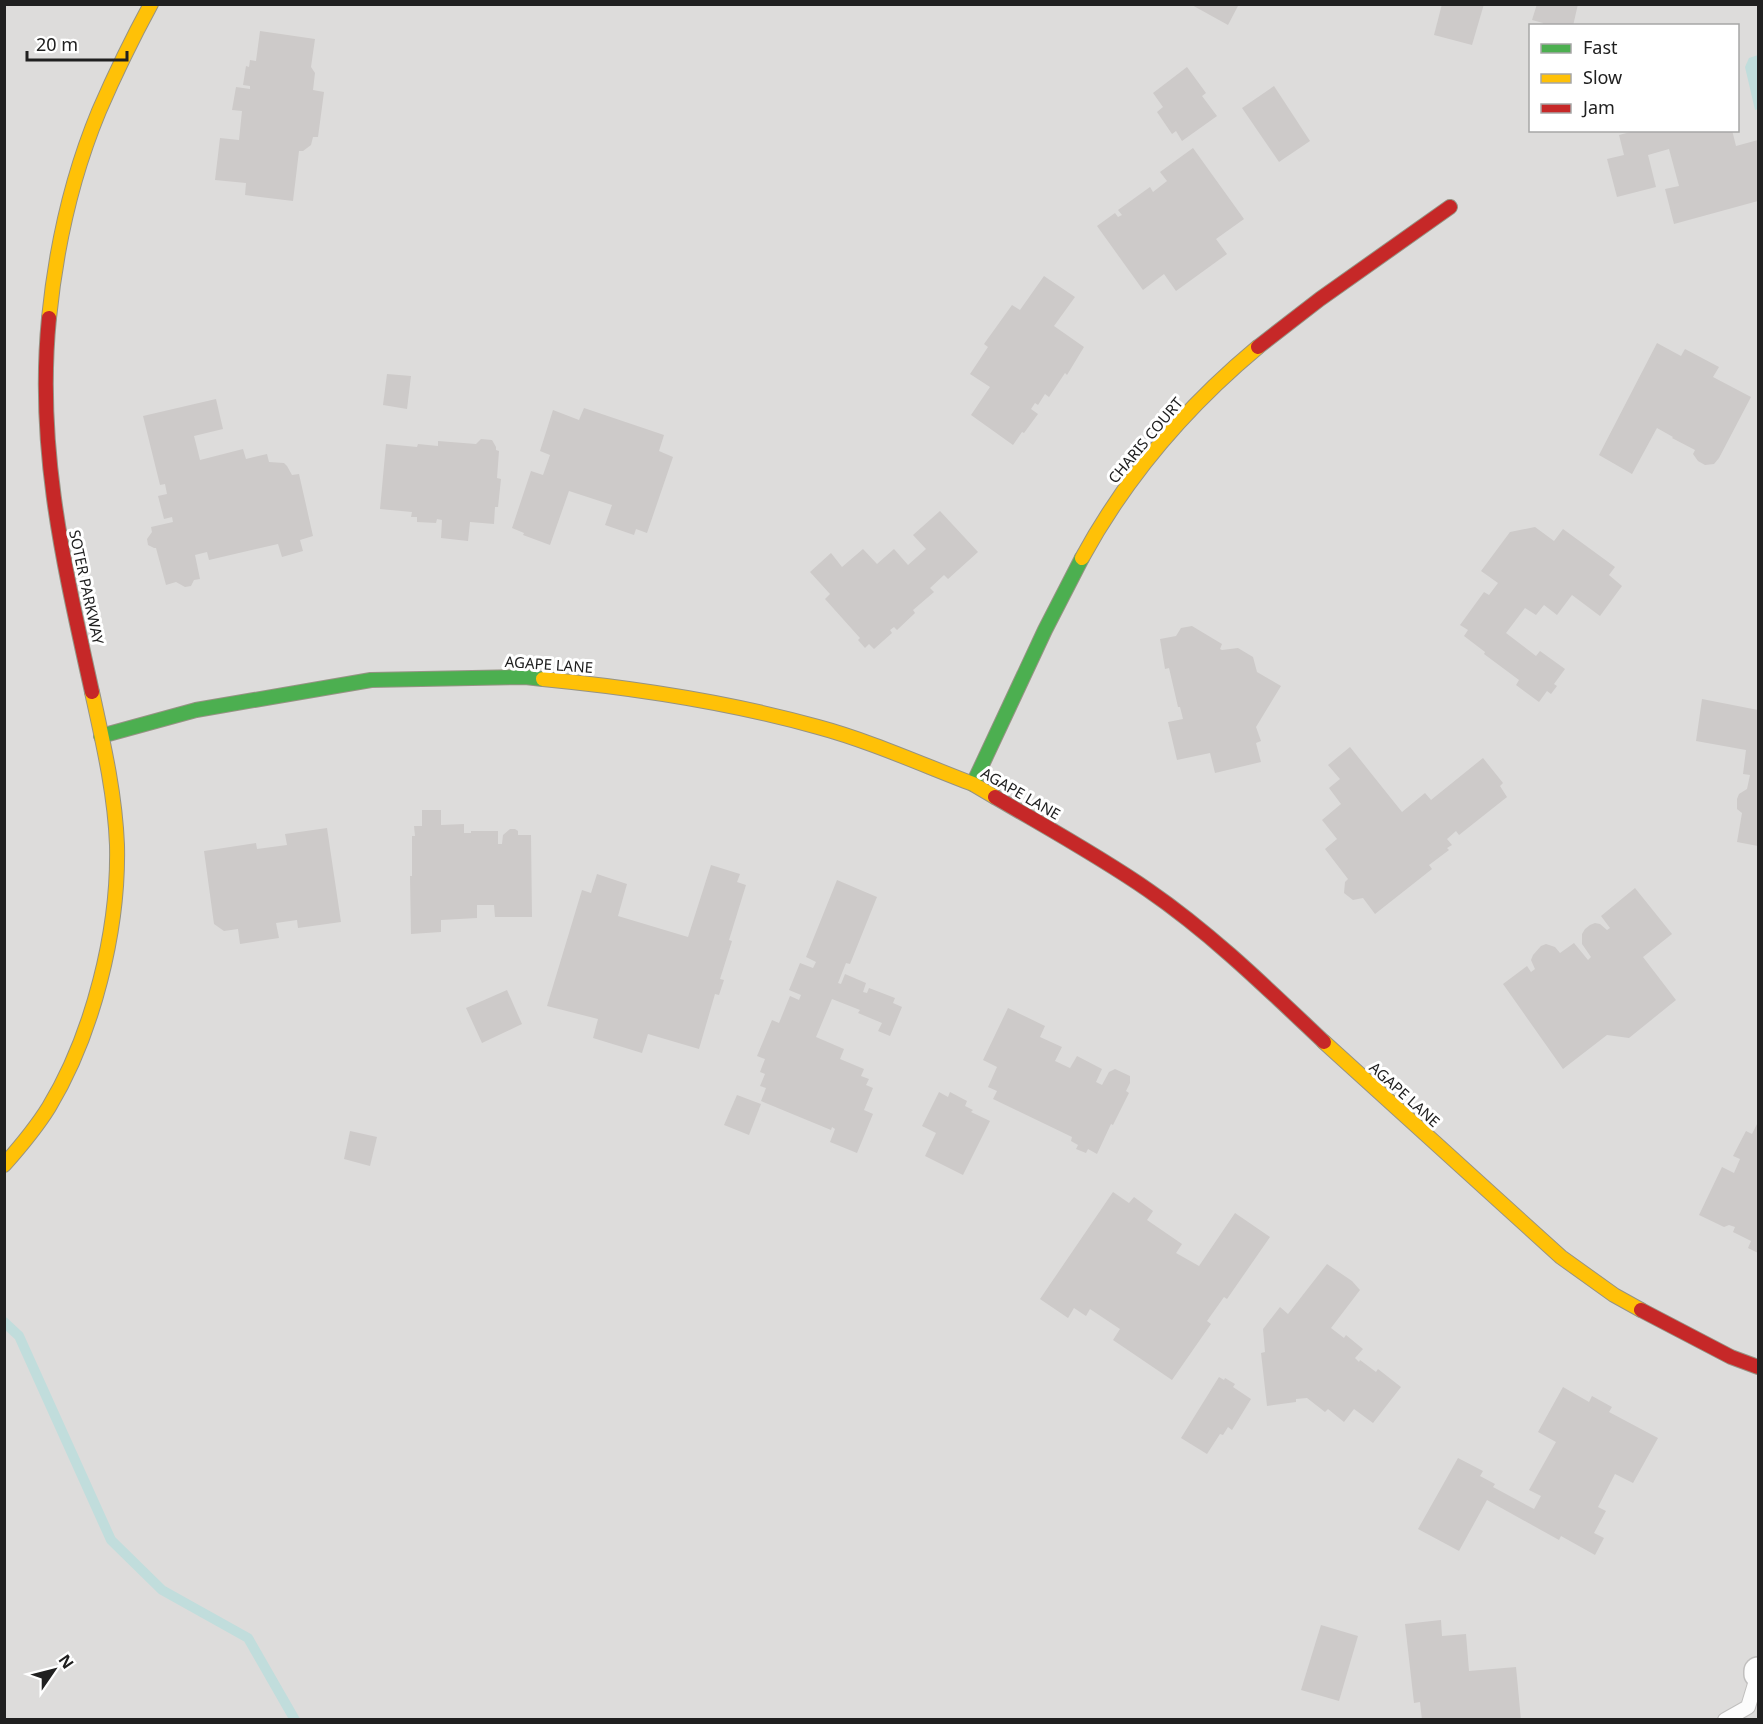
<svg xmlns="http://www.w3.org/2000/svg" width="1763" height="1724" font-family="'Noto Sans',sans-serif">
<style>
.residential{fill:#dddcdb;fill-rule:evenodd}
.water{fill:#c1dddc}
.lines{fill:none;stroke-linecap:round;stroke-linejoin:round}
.stream{stroke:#c1dddc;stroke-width:10}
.building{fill:#cdcac9}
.lane-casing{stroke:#c0bfbe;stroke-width:16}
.street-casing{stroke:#c0bfbe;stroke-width:30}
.fast-casing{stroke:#969384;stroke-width:16}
.slow-casing{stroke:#969384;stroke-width:16}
.jam-casing{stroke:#969384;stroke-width:16}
.lane{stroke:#fcfcfc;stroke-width:14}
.street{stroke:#fcfcfc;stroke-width:27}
.fast{stroke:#4caf50;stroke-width:14}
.slow{stroke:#ffc107;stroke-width:14}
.jam{stroke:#c62828;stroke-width:14}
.labels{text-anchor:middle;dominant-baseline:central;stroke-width:6;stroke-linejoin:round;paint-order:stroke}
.street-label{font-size:15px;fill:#202020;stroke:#fff}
</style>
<rect width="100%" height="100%" fill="#eeecea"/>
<!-- residential -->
<path class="residential" d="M 5,5 L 1758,5 L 1758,1719 L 5,1719 ZM 1530,26 L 1738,26 L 1738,130 L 1530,130 Z"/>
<!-- water -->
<path class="water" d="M 1758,55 L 1758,109 L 1755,110 L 1745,67 L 1749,58 Z"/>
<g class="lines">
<!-- stream -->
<path class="stream" d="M 4,1322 L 19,1336 L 111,1540 L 162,1590 L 248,1638 L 295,1720"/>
</g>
<!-- building -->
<g class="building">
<path d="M 1190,4 L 1239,4 L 1228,25 Z"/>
<path d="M 1442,4 L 1484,4 L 1472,45 L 1434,35 Z"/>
<path d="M 1537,4 L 1578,4 L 1573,26 L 1542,26 L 1543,23 L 1532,20 Z"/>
<path d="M 260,31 L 315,39 L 311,67 L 315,73 L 313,90 L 324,92 L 318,137 L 313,137 L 311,145 L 303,151 L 299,151 L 293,201 L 245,195 L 246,183 L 215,180 L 220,138 L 239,140 L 242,111 L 232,110 L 236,87 L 250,89 L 250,86 L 243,85 L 246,66 L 249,67 L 250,60 L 256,61 Z"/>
<path d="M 1187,67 L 1206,93 L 1202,96 L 1217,116 L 1182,141 L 1176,131 L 1172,134 L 1157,112 L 1163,107 L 1153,93 Z"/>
<path d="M 1274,86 L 1310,141 L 1279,162 L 1242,108 Z"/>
<path d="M 1638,130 L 1644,130 L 1645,132 L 1651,130 L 1732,130 L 1736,146 L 1758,140 L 1758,201 L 1674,224 L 1665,189 L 1679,186 L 1669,149 L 1648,155 L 1656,187 L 1617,197 L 1607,159 L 1624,155 L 1619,135 Z"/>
<path d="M 1193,148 L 1244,219 L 1216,239 L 1227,254 L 1176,291 L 1164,274 L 1143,290 L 1097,226 L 1115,213 L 1118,217 L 1122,215 L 1118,210 L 1150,187 L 1153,192 L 1167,181 L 1160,172 Z"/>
<path d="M 1044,276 L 1075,297 L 1054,326 L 1084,347 L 1067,375 L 1065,373 L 1049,397 L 1045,394 L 1038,405 L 1035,403 L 1031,409 L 1038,414 L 1024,433 L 1022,432 L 1013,445 L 971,415 L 990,387 L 970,374 L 988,347 L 984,344 L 1012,305 L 1020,310 Z"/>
<path d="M 1657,343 L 1681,356 L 1685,349 L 1719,367 L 1713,377 L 1751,397 L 1719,458 L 1714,464 L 1705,465 L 1698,461 L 1693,454 L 1695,450 L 1672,438 L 1673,437 L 1657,428 L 1632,474 L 1599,455 Z"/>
<path d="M 387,374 L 411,376 L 407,409 L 383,405 Z"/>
<path d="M 216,399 L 223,429 L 194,436 L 200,460 L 243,449 L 246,459 L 267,454 L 269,462 L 284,463 L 287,466 L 292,475 L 299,474 L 313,536 L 300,540 L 303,551 L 282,557 L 278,544 L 209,560 L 207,552 L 195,555 L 200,579 L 194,580 L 191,586 L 185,587 L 176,582 L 166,585 L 156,548 L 154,548 L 148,545 L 147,539 L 152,532 L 151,527 L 173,522 L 172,517 L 164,519 L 158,496 L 167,494 L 165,484 L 160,485 L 143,416 Z"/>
<path d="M 584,408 L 664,435 L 659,451 L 673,457 L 647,533 L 636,529 L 634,535 L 605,525 L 612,505 L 569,491 L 550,545 L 523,535 L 524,533 L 512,528 L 531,471 L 543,475 L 550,455 L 540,451 L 553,410 L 579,420 Z"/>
<path d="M 481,439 L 492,440 L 496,447 L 496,450 L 499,451 L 497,478 L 501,479 L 498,507 L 495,507 L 494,524 L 470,522 L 468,541 L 441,538 L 442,520 L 437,519 L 436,523 L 417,522 L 417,517 L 411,517 L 412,512 L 380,509 L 386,444 L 417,447 L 418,444 L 438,446 L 438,441 L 476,444 Z"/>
<path d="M 940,511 L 978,552 L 948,579 L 944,575 L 930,588 L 934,592 L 913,610 L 915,613 L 897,630 L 894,627 L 890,630 L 892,633 L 874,649 L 869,644 L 865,648 L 858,640 L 860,638 L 825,599 L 830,594 L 810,572 L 831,553 L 842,567 L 863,549 L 877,564 L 894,549 L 908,565 L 926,549 L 913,535 Z"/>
<path d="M 1535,527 L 1554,541 L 1563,529 L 1615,567 L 1609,575 L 1622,586 L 1600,616 L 1572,595 L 1557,615 L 1544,605 L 1536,615 L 1525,608 L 1506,633 L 1536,656 L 1540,651 L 1565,669 L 1554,684 L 1557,686 L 1551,694 L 1547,691 L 1539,702 L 1516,685 L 1519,680 L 1484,654 L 1485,652 L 1464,636 L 1468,630 L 1460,625 L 1484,592 L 1489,595 L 1498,583 L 1481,571 L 1510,532 Z"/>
<path d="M 1192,626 L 1222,644 L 1220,649 L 1222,650 L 1238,648 L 1253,657 L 1257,672 L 1281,686 L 1256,727 L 1261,741 L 1256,743 L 1261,762 L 1215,773 L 1210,753 L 1177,760 L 1168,722 L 1183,719 L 1180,707 L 1178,707 L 1169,668 L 1165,669 L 1160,639 L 1176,636 L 1181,628 Z"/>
<path d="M 1702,699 L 1758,710 L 1758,846 L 1737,842 L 1742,813 L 1737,809 L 1737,799 L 1739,794 L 1747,789 L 1750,775 L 1743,774 L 1746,750 L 1696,741 Z"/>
<path d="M 1350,747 L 1402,812 L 1425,793 L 1431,800 L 1483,758 L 1503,783 L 1500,786 L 1507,797 L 1459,835 L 1456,831 L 1447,839 L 1452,845 L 1447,848 L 1449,850 L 1429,865 L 1432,869 L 1375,914 L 1363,898 L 1353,900 L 1344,893 L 1345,882 L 1348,879 L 1325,849 L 1337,839 L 1322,820 L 1341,804 L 1329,788 L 1340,779 L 1328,765 Z"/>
<path d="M 422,810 L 441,810 L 441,825 L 464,824 L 464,833 L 471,833 L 471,831 L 498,831 L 498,844 L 502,844 L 503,835 L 510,829 L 515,829 L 518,831 L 518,835 L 531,835 L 532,917 L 495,917 L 494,905 L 477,905 L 477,918 L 441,920 L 441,932 L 411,934 L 410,876 L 412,876 L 412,836 L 415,836 L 414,826 L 422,826 Z"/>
<path d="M 327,828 L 341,922 L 298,928 L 297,920 L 276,923 L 279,938 L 240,944 L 238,929 L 224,931 L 214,924 L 204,851 L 256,843 L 257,849 L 287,845 L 285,834 Z"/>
<path d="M 711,865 L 740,874 L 737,882 L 746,885 L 729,940 L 732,941 L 720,979 L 724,980 L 719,995 L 715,994 L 699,1049 L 648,1034 L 642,1053 L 593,1038 L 598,1019 L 547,1006 L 582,890 L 591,893 L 597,874 L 627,884 L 618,916 L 688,937 Z"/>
<path d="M 837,880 L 877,897 L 850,964 L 846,963 L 838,983 L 841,984 L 845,974 L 866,983 L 863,992 L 867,993 L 869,988 L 895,998 L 893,1003 L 902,1007 L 890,1036 L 878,1031 L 882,1023 L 858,1013 L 860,1010 L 832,999 L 816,1037 L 844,1049 L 840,1059 L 864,1069 L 861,1076 L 869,1079 L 866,1085 L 873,1088 L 864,1110 L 873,1114 L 857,1153 L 830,1142 L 835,1129 L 832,1127 L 831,1130 L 761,1101 L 766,1088 L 760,1086 L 765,1074 L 760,1072 L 765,1059 L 757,1056 L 772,1020 L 779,1023 L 790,996 L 799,1000 L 801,995 L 789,990 L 800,963 L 813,968 L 816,962 L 806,957 Z"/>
<path d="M 1635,888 L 1672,934 L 1643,957 L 1676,1000 L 1629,1038 L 1607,1035 L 1563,1069 L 1503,984 L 1527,966 L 1531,972 L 1535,969 L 1531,960 L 1533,955 L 1541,946 L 1546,944 L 1555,947 L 1560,953 L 1574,943 L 1588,960 L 1591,957 L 1582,944 L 1582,934 L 1585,929 L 1590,925 L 1595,923 L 1600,924 L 1607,930 L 1610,928 L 1601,916 Z"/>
<path d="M 507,990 L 522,1024 L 482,1043 L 466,1008 Z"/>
<path d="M 1008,1008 L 1045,1026 L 1040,1037 L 1062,1047 L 1055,1061 L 1070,1068 L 1077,1056 L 1102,1069 L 1096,1082 L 1102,1085 L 1109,1072 L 1115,1069 L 1130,1076 L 1130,1083 L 1126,1091 L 1129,1093 L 1113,1125 L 1111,1124 L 1097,1154 L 1088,1149 L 1086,1153 L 1076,1149 L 1078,1145 L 1071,1141 L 1072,1137 L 993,1099 L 997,1091 L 988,1087 L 997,1067 L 983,1060 Z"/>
<path d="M 939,1092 L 948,1097 L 950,1092 L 967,1101 L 965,1106 L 973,1110 L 971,1112 L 990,1121 L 963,1175 L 925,1156 L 936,1133 L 922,1126 Z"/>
<path d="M 737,1095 L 761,1104 L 749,1135 L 724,1125 Z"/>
<path d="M 1758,1122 L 1758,1253 L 1748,1248 L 1751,1241 L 1733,1232 L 1735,1227 L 1729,1225 L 1724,1227 L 1699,1215 L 1722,1167 L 1734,1173 L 1740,1159 L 1733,1156 L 1746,1131 L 1752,1134 Z"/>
<path d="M 350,1131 L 377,1137 L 370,1166 L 344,1159 Z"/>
<path d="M 1113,1192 L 1129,1203 L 1134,1197 L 1153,1211 L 1147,1220 L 1182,1244 L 1176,1253 L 1199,1266 L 1235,1213 L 1270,1237 L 1227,1299 L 1224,1297 L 1207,1321 L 1211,1324 L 1172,1380 L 1113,1340 L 1120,1329 L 1090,1309 L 1086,1316 L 1074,1308 L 1068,1318 L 1040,1299 Z"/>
<path d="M 1327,1264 L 1352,1281 L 1360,1290 L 1331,1328 L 1344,1338 L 1346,1335 L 1363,1349 L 1355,1358 L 1359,1362 L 1360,1360 L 1376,1372 L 1378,1369 L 1401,1387 L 1373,1423 L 1354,1409 L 1344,1422 L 1328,1409 L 1325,1412 L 1307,1398 L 1296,1399 L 1296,1402 L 1267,1406 L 1261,1353 L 1265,1352 L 1263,1329 L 1280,1307 L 1288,1314 Z"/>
<path d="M 1219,1377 L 1224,1380 L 1225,1378 L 1235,1384 L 1233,1387 L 1251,1399 L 1232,1430 L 1228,1427 L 1223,1435 L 1220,1434 L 1207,1454 L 1181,1438 Z"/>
<path d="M 1563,1387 L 1589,1402 L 1592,1396 L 1612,1407 L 1609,1412 L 1658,1438 L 1633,1483 L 1615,1474 L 1598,1507 L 1606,1511 L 1594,1533 L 1604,1538 L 1595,1555 L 1561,1536 L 1559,1540 L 1487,1500 L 1459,1551 L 1418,1529 L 1458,1458 L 1483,1471 L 1480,1476 L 1495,1484 L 1493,1487 L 1534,1509 L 1541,1496 L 1529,1490 L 1556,1442 L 1538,1432 Z"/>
<path d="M 1441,1620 L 1442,1636 L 1466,1634 L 1469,1671 L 1516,1667 L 1521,1720 L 1422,1720 L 1420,1702 L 1414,1703 L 1405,1624 Z"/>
<path d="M 1321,1625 L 1358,1636 L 1339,1701 L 1301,1690 Z"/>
</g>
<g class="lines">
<defs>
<path id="lane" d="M 1725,1720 L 1748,1707 L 1758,1674"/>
<path id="street" d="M 1758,1674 L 1758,1671"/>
<g id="fast">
<path d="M 101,736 L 196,710 L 371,680 L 525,677 L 543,679"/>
<path d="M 973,784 L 1045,630 L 1082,558"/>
</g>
<g id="slow">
<path d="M 49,318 C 56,248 72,176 99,111 C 115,74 132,39 151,4"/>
<path d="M 1082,558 C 1126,477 1186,407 1258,347"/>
<path d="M 543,679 C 636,688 729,702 818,727 C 870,741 923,765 973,784 L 995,797"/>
<path d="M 1324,1042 L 1561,1257 L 1614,1295 L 1641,1310"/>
<path d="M 4,1165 C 20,1147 36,1128 49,1107 C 93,1034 119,930 117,845 C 115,793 103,742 92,692"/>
</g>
<g id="jam">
<path d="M 49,318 C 36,449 64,565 92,692"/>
<path d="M 1258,347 L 1320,299 L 1450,207"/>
<path d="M 995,797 C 1046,827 1099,856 1148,890 C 1212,934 1268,989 1324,1042"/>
<path d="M 1641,1310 L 1731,1357 L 1758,1367"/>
</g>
</defs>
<!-- lane casing -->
<use href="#lane" class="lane-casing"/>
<!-- street casing -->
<use href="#street" class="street-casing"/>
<!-- fast casing -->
<use href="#fast" class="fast-casing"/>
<!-- slow casing -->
<use href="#slow" class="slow-casing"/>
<!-- jam casing -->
<use href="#jam" class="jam-casing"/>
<!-- lane -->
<use href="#lane" class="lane"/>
<!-- street -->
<use href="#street" class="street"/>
<!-- fast -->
<use href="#fast" class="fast"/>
<!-- slow -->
<use href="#slow" class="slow"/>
<!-- jam -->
<use href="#jam" class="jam"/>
</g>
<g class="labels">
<!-- street labels -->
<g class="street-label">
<text transform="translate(1145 440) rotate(-50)">CHARIS COURT</text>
<text transform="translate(87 587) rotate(78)">SOTER PARKWAY</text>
<text transform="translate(549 664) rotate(4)">AGAPE LANE</text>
<text transform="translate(1021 793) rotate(30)">AGAPE LANE</text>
<text transform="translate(1405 1094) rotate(42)">AGAPE LANE</text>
</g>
</g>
<!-- border -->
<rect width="1763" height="1724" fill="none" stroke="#202020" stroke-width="12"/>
<!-- legend -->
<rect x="1529" y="24" width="210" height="108" fill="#ffffff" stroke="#a6a6a6" stroke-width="1.5"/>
<rect x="1541" y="44" width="30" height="9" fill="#4caf50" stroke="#a6a6a6" stroke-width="1.5"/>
<text x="1583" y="54" font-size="18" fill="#202020">Fast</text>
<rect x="1541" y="74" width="30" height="9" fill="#ffc107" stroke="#a6a6a6" stroke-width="1.5"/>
<text x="1583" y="84" font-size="18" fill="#202020">Slow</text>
<rect x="1541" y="104" width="30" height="9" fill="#c62828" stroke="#a6a6a6" stroke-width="1.5"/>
<text x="1583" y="114" font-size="18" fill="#202020">Jam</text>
<!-- north arrow -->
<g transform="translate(54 1670) rotate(55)" stroke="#ffffff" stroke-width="4.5" paint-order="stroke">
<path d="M0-4.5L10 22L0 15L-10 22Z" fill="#202020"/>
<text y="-9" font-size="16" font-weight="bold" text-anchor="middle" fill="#202020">N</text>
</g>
<!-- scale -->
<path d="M27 51v9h100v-9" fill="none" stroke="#202020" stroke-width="3"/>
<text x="36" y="51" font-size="18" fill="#202020" stroke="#ffffff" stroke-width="4.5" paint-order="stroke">20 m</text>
</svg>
